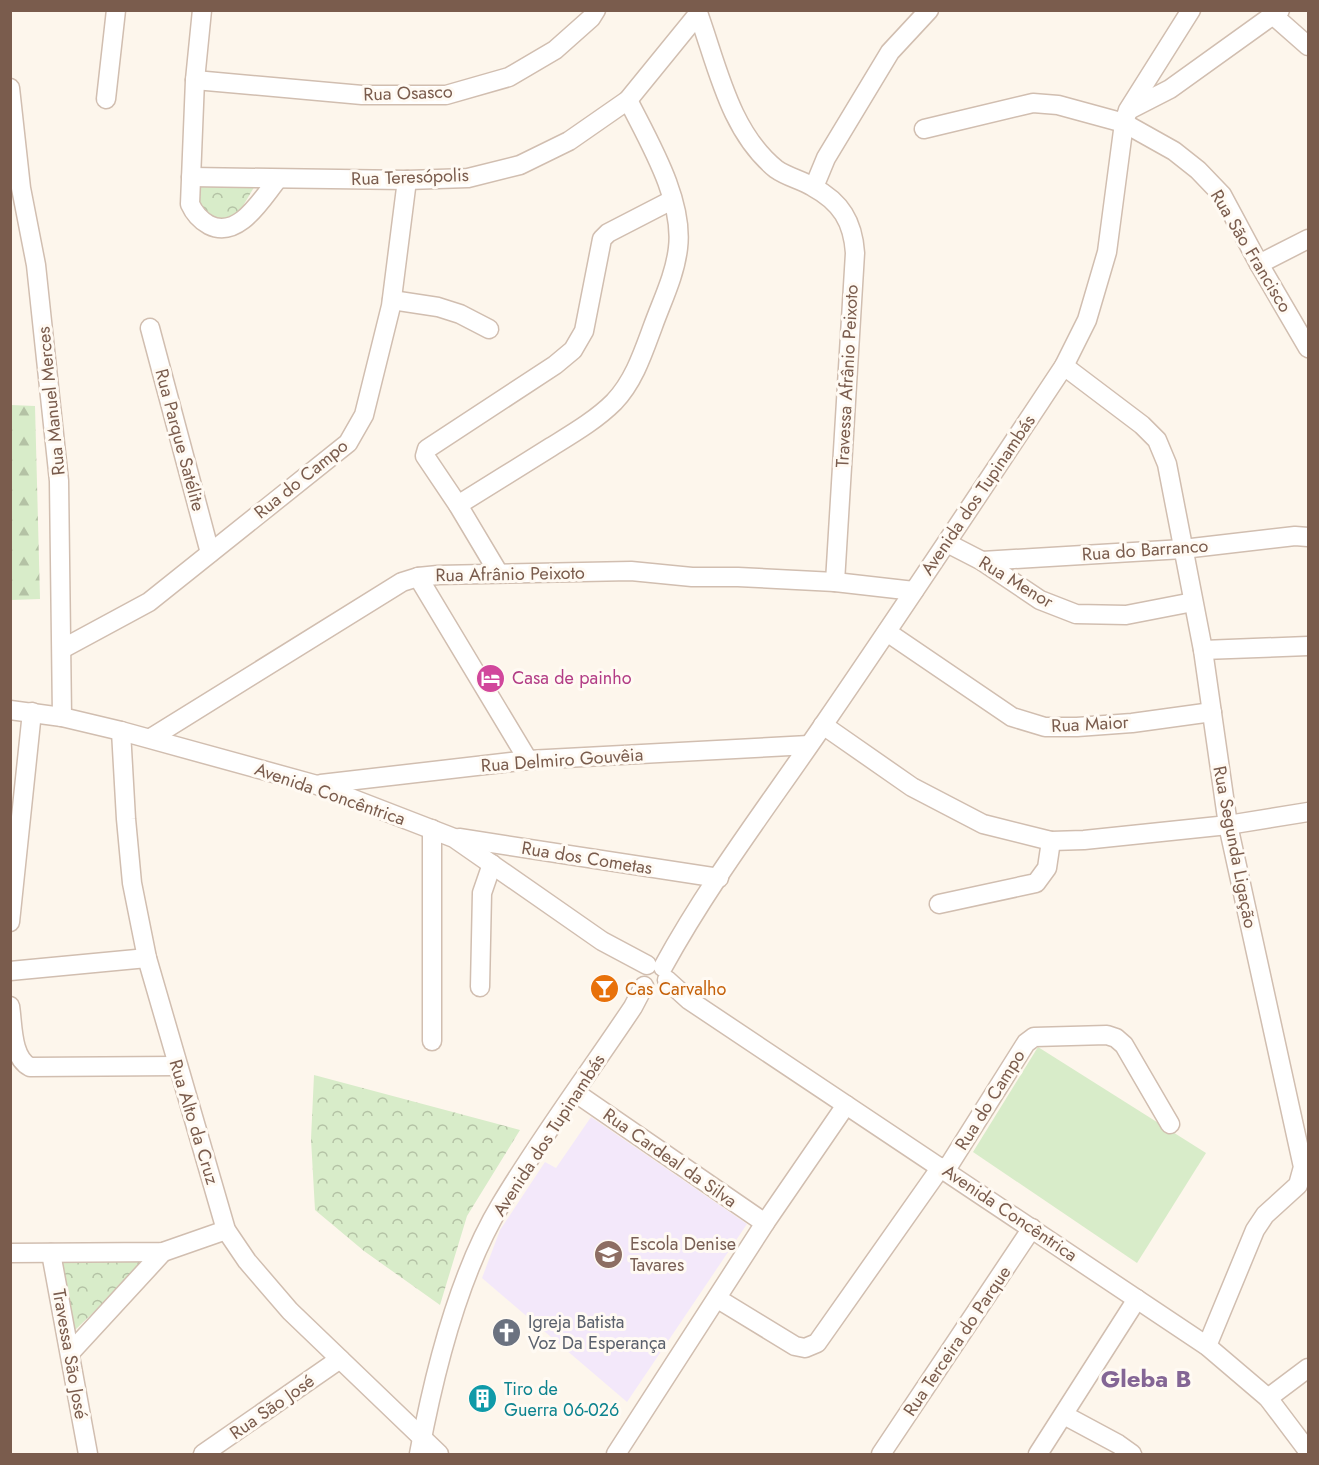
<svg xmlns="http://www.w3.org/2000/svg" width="1319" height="1465" font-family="Jost,sans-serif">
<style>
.education{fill:#f3e8fa}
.forest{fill:url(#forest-firs)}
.park{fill:url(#park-crowns)}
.pitch{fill:#d8ecc9}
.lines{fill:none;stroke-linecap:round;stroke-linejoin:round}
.minor-casing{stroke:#d1beb0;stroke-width:21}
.minor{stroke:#fff;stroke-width:18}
.labels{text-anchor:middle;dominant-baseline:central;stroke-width:6;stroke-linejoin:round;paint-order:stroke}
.street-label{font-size:18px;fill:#7a5c4d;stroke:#fffaf3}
.hotel-label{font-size:18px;fill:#b23c85;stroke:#fffaf3;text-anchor:start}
.food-label{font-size:18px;fill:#c56008;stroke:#fffaf3;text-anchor:start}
.education-label{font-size:18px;fill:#785e54;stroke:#fffaf3;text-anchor:start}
.worship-label{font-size:18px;fill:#5b616d;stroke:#fffaf3;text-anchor:start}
.culture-label{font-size:18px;fill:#0d838f;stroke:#fffaf3;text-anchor:start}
.district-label{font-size:24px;font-weight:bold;fill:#846695;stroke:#fffaf3}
</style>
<defs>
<pattern id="forest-firs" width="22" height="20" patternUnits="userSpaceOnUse" patternTransform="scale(1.5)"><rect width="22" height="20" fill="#d8ecc9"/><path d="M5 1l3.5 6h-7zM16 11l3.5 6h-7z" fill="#b4c2a5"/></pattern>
<pattern id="park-crowns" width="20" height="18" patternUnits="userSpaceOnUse" patternTransform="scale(1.5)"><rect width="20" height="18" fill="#d8ecc9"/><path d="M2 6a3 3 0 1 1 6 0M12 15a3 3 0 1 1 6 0" fill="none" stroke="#b4c2a5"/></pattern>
</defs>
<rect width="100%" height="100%" fill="#fdf6ec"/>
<!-- education -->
<path class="education" d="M 591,1117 L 747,1224 L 627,1402 L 482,1278 L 500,1230 L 545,1162 L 556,1168 Z"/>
<!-- forest -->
<path class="forest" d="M 11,405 L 35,406 L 40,599 L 11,600 Z"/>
<!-- park -->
<g class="park">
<path d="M 193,179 L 259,179 L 234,221 L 216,226 L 192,204 Z"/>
<path d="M 314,1075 L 520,1130 L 467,1216 L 440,1305 L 364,1251 L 315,1210 L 311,1139 Z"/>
<path d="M 62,1262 L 146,1262 L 74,1331 Z"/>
</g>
<!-- pitch -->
<path class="pitch" d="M 1038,1047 L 1206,1153 L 1137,1263 L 973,1152 Z"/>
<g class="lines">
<defs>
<g id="minor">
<path d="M 202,10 L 195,80 L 190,204 C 194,213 200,220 209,225 C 239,240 262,198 278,179"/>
<path d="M 697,10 C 717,64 729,131 776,169 C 787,177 802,180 813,187 C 841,202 853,222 855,253 L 835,582"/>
<path d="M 1274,16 L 1308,46"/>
<path d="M 195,80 L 362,95 L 446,95 L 509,77 L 555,50 L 591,18 L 596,10"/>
<path d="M 10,88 L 21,188 L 36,265 L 59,481 L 62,717"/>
<path d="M 106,99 L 116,10"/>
<path d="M 1129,110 L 1170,89 L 1280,10"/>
<path d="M 924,129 L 1033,103 L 1058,105 L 1124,123 L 1174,151 L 1198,170 L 1222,195 L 1259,264 L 1308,348"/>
<path d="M 191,177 L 407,180 L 468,178 L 520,165 L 569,141 L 628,100 L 698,14"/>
<path d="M 814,187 L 826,158 L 890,52 L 929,10"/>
<path d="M 1259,264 L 1308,239"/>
<path d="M 392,300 L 438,307 L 460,314 L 489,329"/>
<path d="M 150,328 L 210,553"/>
<path d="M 1064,366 L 1142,425 L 1157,440 L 1167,464 L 1203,650 L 1228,825 L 1303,1167 L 1298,1185 L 1265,1215 L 1255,1230 L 1207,1346"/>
<path d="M 458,505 C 489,486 520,466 551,447 C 572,434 596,420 614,402 C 634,381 643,353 653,326 C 662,301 675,275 678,248 C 684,200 649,142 628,100"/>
<path d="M 947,543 L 982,561 L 1040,600 L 1076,614 L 1126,615 L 1193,602"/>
<path d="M 982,561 L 1183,549 L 1295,536 L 1308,537"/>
<path d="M 498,572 L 458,505 L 425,456 L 427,449 L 555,365 L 573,350 L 584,331 L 602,239 L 608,233 L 672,200"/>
<path d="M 418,577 L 528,760"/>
<path d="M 887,632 L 1012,717 L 1045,727 L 1077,727 L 1132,723 L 1212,712"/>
<path d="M 62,649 L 149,602 L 348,443 L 364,415 L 391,306 L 407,180"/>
<path d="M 1203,650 L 1308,646"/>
<path d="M 10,710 L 62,717 L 121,731 L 317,785 L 454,838 L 602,941 L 647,965"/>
<path d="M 823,725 L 912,787 L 983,824 L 1051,841 L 1084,840 L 1228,825 L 1308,812"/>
<path d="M 121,731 L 126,819 L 132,883 L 147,958 L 226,1230 L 247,1261 L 290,1311 L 439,1454"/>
<path d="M 151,738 L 402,582 L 418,577 L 438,575 L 631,571 L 692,577 L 738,577 L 835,582 L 914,591"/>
<path d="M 321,784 L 528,760 L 809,745"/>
<path d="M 432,829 L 432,1041"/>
<path d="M 459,838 L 719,878"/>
<path d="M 939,904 L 1036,883 L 1047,868 L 1051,841"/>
<path d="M 10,922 L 32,712"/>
<path d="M 663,967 C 710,881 771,802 826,721 C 907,603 985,485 1064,366 L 1087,320 L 1107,252 L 1124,123 L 1128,110 L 1191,10"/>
<path d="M 10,971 L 147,958"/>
<path d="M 667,980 L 689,1000 L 1207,1346 L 1268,1398 L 1308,1451"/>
<path d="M 480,987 L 482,893 L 492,864"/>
<path d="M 10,1006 C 13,1024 11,1057 30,1067 L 177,1066"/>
<path d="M 576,1093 L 765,1223"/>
<path d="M 946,1170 L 1026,1043 L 1034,1037 L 1107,1035 L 1116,1038 L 1124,1045 L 1170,1124"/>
<path d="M 10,1253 L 163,1252 L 226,1230"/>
<path d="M 51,1253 L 88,1454"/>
<path d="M 718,1299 L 795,1346 L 805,1348 L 817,1343 L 941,1167"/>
<path d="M 71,1352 L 163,1252"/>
<path d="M 1268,1398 L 1308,1368"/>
<path d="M 1064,1415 L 1118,1444 L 1132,1454"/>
<path d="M 203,1454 L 340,1359"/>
<path d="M 419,1454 C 434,1373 458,1275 501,1204 C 541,1137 589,1073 633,1007 L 644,986"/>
<path d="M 616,1454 L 765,1223 L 846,1105"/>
<path d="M 881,1454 L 1032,1228"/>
<path d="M 1038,1454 L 1137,1299"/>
</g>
</defs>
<!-- minor casing -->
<use href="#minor" class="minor-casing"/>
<!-- minor -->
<use href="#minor" class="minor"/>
</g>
<!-- icons -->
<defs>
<symbol id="hotel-disc" viewBox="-11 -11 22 22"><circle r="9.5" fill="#d1479c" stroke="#fffaf3"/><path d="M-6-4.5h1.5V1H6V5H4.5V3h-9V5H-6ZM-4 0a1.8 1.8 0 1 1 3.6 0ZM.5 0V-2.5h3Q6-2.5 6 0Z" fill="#fff"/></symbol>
<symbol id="bar-disc" viewBox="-11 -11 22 22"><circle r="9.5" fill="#e8710a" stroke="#fffaf3"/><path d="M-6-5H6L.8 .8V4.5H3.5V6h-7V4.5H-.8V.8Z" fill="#fff"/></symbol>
<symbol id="school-disc" viewBox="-11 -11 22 22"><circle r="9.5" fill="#8d6e63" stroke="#fffaf3"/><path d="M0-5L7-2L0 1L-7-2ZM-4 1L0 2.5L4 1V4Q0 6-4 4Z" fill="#fff"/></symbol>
<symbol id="church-disc" viewBox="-11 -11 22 22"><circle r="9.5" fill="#6b7280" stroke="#fffaf3"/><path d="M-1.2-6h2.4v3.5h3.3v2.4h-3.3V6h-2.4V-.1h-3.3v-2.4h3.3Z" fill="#fff"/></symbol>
<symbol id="building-disc" viewBox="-11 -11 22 22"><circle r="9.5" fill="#0f9aa8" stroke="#fffaf3"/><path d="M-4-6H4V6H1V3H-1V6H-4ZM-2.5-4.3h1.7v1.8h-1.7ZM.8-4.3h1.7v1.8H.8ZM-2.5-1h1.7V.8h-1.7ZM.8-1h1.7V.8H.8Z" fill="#fff"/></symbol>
</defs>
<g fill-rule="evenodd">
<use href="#hotel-disc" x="474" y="662" width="33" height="33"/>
<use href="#bar-disc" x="588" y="972" width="33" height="33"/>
<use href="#school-disc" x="592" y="1238" width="33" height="33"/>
<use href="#church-disc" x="490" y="1316" width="33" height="33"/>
<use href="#building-disc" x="466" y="1382" width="33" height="33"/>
</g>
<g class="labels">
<!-- street labels -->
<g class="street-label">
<text transform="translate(408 93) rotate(-2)">Rua Osasco</text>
<text transform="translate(410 177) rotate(-2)">Rua Teresópolis</text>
<text transform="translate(1251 251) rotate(59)">Rua São Francisco</text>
<text transform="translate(847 376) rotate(-87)">Travessa Afrânio Peixoto</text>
<text transform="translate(51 401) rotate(-96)">Rua Manuel Merces</text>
<text transform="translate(180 440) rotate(75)">Rua Parque Satélite</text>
<text transform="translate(301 479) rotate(-39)">Rua do Campo</text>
<text transform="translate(978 495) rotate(-56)">Avenida dos Tupinambás</text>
<text transform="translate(1145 550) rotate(-4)">Rua do Barranco</text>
<text transform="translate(510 574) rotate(-1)">Rua Afrânio Peixoto</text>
<text transform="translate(1016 582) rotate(31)">Rua Menor</text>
<text transform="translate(1090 724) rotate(-3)">Rua Maior</text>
<text transform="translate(562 760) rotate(-4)">Rua Delmiro Gouvêia</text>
<text transform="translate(330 794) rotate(19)">Avenida Concêntrica</text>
<text transform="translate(1235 847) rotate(79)">Rua Segunda Ligação</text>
<text transform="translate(587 858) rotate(9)">Rua dos Cometas</text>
<text transform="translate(990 1100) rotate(-58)">Rua do Campo</text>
<text transform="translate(194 1122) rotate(73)">Rua Alto da Cruz</text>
<text transform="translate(549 1135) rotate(-57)">Avenida dos Tupinambás</text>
<text transform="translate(670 1158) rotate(35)">Rua Cardeal da Silva</text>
<text transform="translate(1010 1213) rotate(34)">Avenida Concêntrica</text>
<text transform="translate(957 1341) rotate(-56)">Rua Terceira do Parque</text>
<text transform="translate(70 1354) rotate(80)">Travessa São José</text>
<text transform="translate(272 1407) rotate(-35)">Rua São José</text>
</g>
<!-- hotel labels -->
<g class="hotel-label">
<text x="512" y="678">Casa de painho</text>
</g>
<!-- food labels -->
<g class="food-label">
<text x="625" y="989">Cas Carvalho</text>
</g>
<!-- education labels -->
<g class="education-label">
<text x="630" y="1244">Escola Denise<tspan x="630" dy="21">Tavares</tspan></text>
</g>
<!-- worship labels -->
<g class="worship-label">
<text x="528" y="1322">Igreja Batista<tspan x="528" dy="21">Voz Da Esperança</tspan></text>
</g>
<!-- culture labels -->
<g class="culture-label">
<text x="504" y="1389">Tiro de<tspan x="504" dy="21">Guerra 06-026</tspan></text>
</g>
<!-- district labels -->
<g class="district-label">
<text x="1146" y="1378">Gleba B</text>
</g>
</g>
<!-- border -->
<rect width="1319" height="1465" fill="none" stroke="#7a5c4d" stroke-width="24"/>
</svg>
